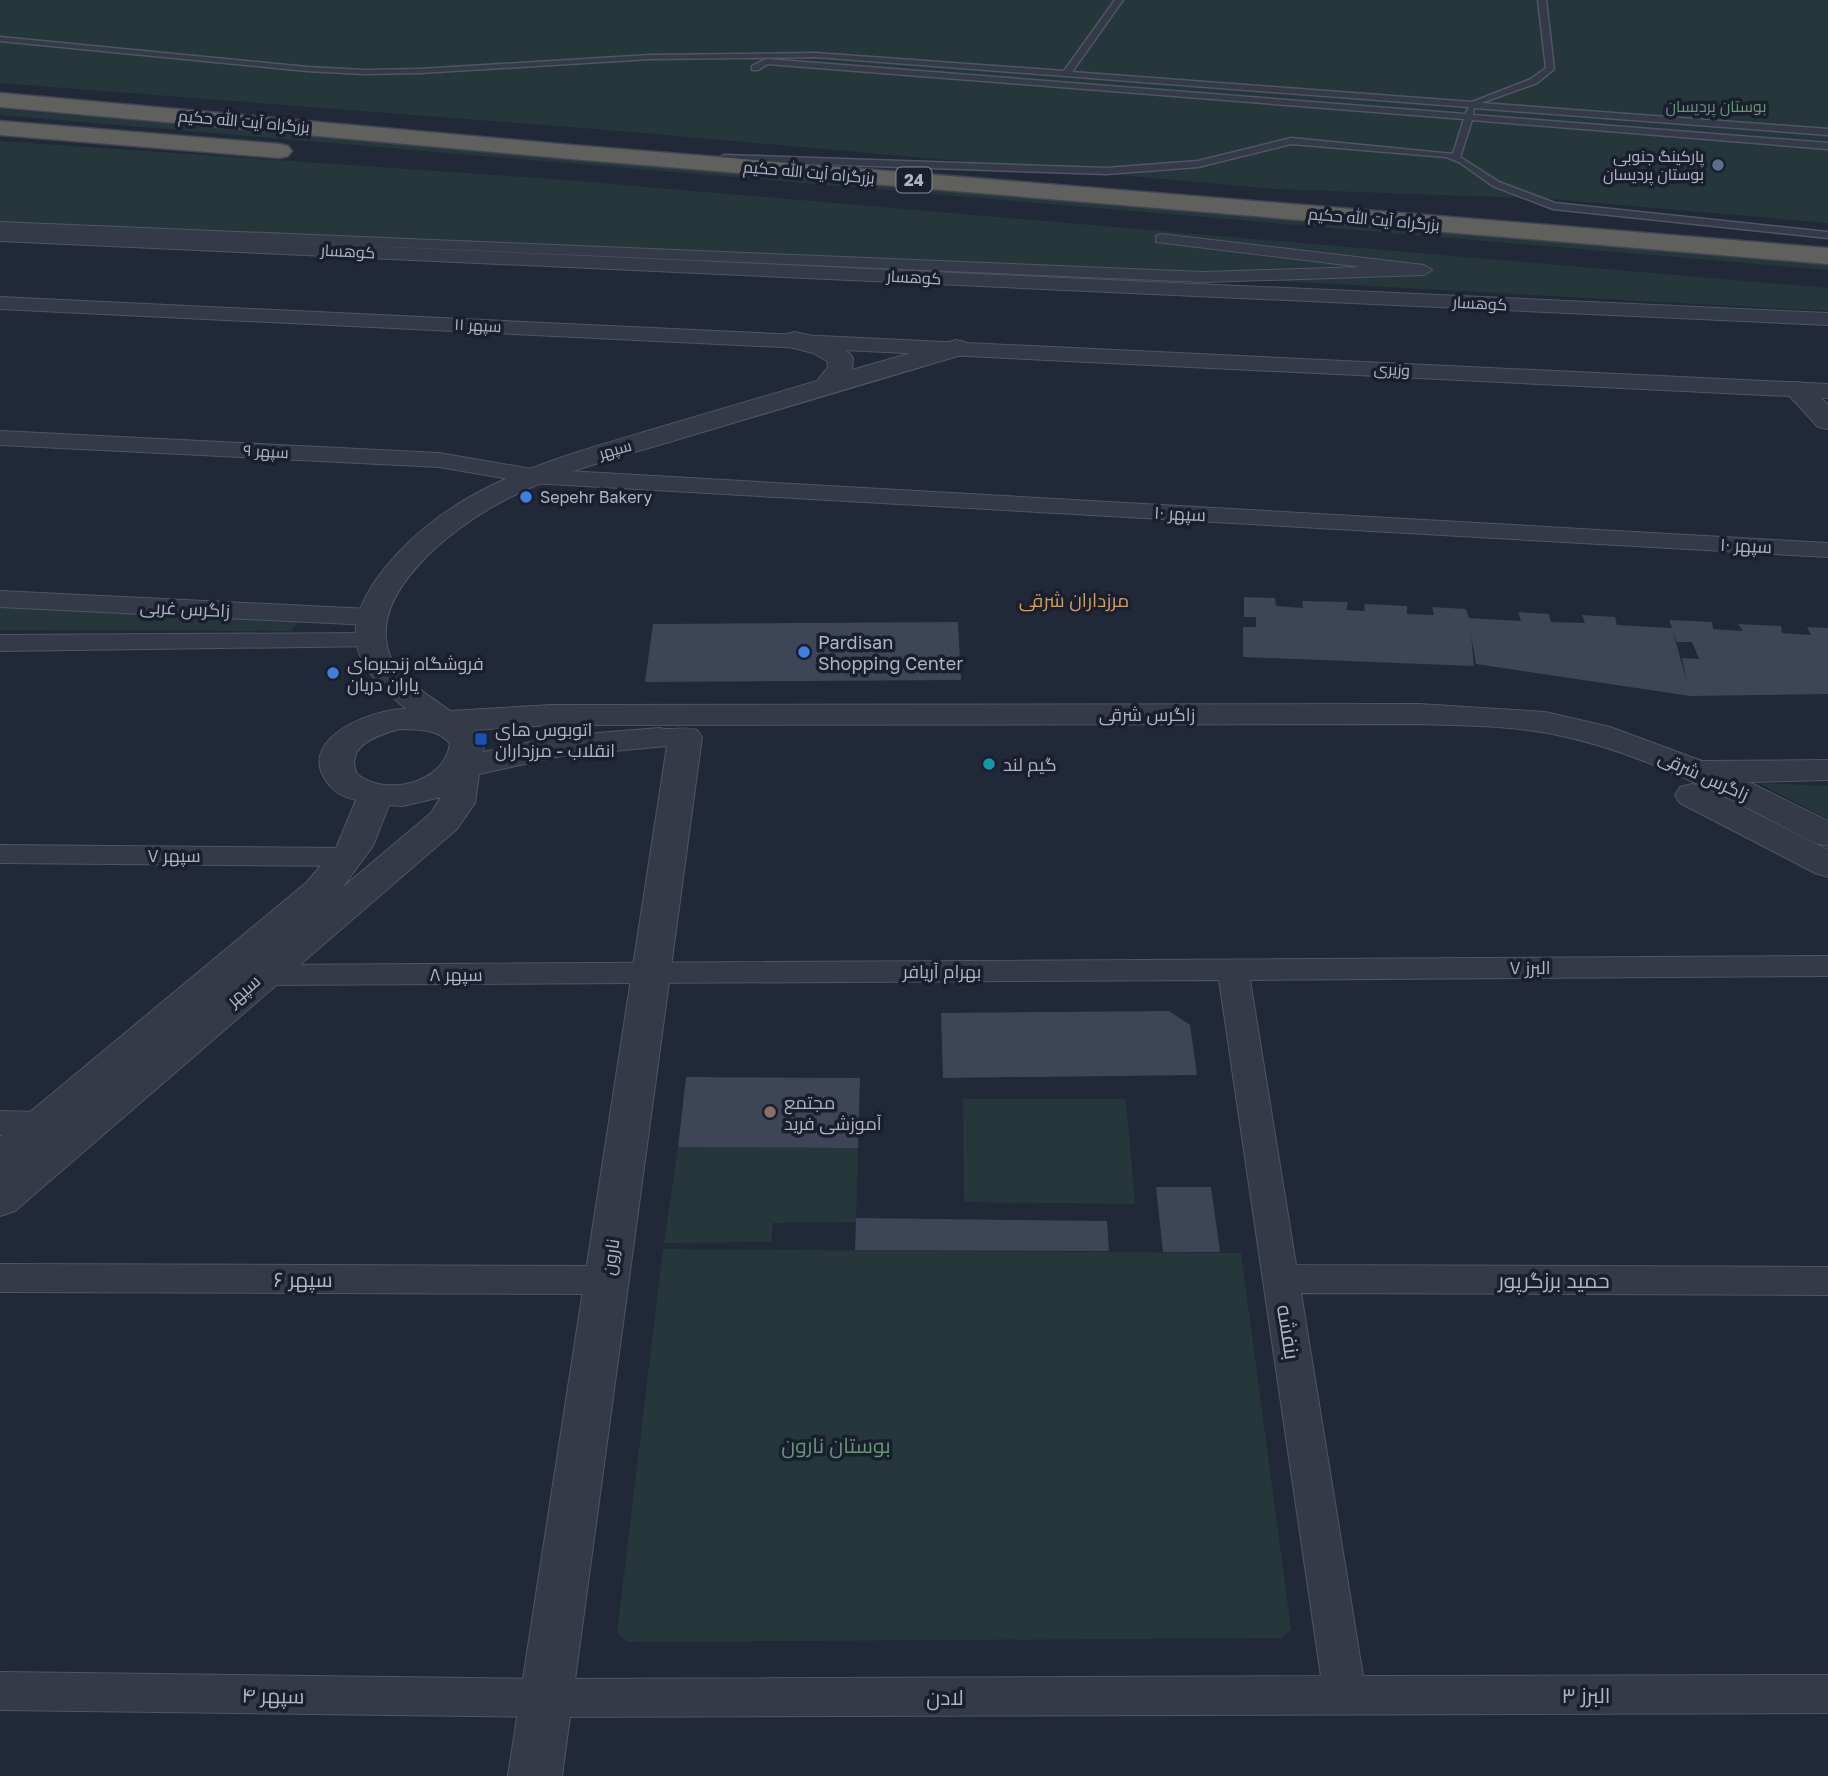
<svg xmlns="http://www.w3.org/2000/svg" width="1828" height="1776" font-family="'Golos Text',Cairo,sans-serif">
<style>
.green{fill:#26373c}
.building{fill:#3d4557;fill-rule:evenodd}
.lines{fill:none;stroke-linecap:round;stroke-linejoin:round}
.service-casing{stroke:#4f5563;stroke-width:3}
.pedestrian-casing{stroke:#4f5563;stroke-width:2}
.minor-casing{stroke:#4f5563;stroke-width:2}
.tertiary-casing{stroke:#4f5563;stroke-width:2}
.trunk-casing{stroke:#3f4553;stroke-width:3}
.service{fill:#353a48;fill-rule:evenodd}
.pedestrian{fill:#353a48;fill-rule:evenodd}
.minor{fill:#353a48;fill-rule:evenodd}
.tertiary{fill:#353a48;fill-rule:evenodd}
.trunk{fill:#60605d;fill-rule:evenodd}
.service-dot{fill:#5c6f8a;stroke:#1a1f2d;stroke-width:2.5}
.shop-dot{fill:#3f7fe0;stroke:#1a1f2d;stroke-width:2.5}
.transit-dot{fill:#1a4fb4;stroke:#1a1f2d;stroke-width:2.5}
.culture-dot{fill:#0f9aa8;stroke:#1a1f2d;stroke-width:2.5}
.education-dot{fill:#8d6e63;stroke:#1a1f2d;stroke-width:2.5}
.labels{text-anchor:middle;dominant-baseline:central;stroke-width:7;stroke-linejoin:round;paint-order:stroke}
.far-park-label{font-size:16px;fill:#689478;stroke:#1a1f2d}
.far-street-label{font-size:16px;fill:#afb5c4;stroke:#1a1f2d}
.far-poi-label{font-size:16px;fill:#afb5c4;stroke:#1a1f2d;text-anchor:end}
.shield{fill:#1a1f2d;stroke:#828897;stroke-width:2}
.shield-label{font-size:16px;font-weight:bold;fill:#afb5c4}
.street-label{font-size:18px;fill:#afb5c4;stroke:#1a1f2d}
.poi-label{font-size:18px;fill:#afb5c4;stroke:#1a1f2d;text-anchor:start}
.neighbourhood-label{font-size:19px;fill:#cf9f5f;stroke:#1a1f2d}
.near-street-label{font-size:21px;fill:#afb5c4;stroke:#1a1f2d}
.near-park-label{font-size:21px;fill:#689478;stroke:#1a1f2d}
</style>
<rect width="100%" height="100%" fill="#212837"/>
<!-- green -->
<g class="green">
<path d="M 0,0 L 1828,0 L 1828,223 L 1551,199 L 1274,189 L 620,131 L 0,83 Z"/>
<path d="M 0,109 L 1828,263 L 1828,270 L 0,115 Z"/>
<path d="M 0,141 L 553,179 L 1828,288 L 1828,311 L 1242,279 L 0,232 Z"/>
<path d="M 0,607 L 299,622 L 291,631 L 0,630 Z"/>
<path d="M 1759,783 L 1828,786 L 1828,819 Z"/>
<path d="M 963,1099 L 1126,1099 L 1135,1204 L 964,1202 Z"/>
<path d="M 678,1147 L 858,1148 L 856,1222 L 773,1223 L 771,1242 L 664,1243 Z"/>
<path d="M 663,1249 L 1241,1253 L 1291,1629 L 1282,1638 L 628,1642 L 617,1633 Z"/>
</g>
<!-- building -->
<g class="building">
<path d="M 1244,597 L 1275,598 L 1276,606 L 1303,608 L 1302,601 L 1348,602 L 1346,610 L 1365,611 L 1364,604 L 1407,606 L 1407,614 L 1434,615 L 1432,607 L 1466,609 L 1469,618 L 1521,621 L 1518,612 L 1549,614 L 1551,622 L 1585,623 L 1582,615 L 1615,617 L 1617,625 L 1672,628 L 1669,620 L 1712,622 L 1713,629 L 1743,631 L 1738,624 L 1781,626 L 1782,633 L 1811,635 L 1807,627 L 1828,628 L 1828,694 L 1690,696 L 1476,664 L 1471,635 L 1474,666 L 1243,657 L 1243,627 L 1256,627 L 1256,617 L 1244,617 ZM 1673,631 L 1677,642 L 1692,642 L 1699,659 L 1682,658 L 1687,683 Z"/>
<path d="M 958,622 L 961,680 L 645,682 L 653,624 Z"/>
<path d="M 1169,1011 L 1190,1025 L 1197,1075 L 943,1078 L 941,1013 Z"/>
<path d="M 686,1077 L 860,1078 L 858,1148 L 678,1147 Z"/>
<path d="M 1156,1187 L 1211,1187 L 1220,1252 L 1163,1252 Z"/>
<path d="M 856,1218 L 1107,1221 L 1109,1251 L 855,1250 Z"/>
</g>
<g class="lines">
<defs>
<path id="service" d="M 1115,0 L 1123,0 L 1072,72 L 1472,102 L 1531,79 L 1546,68 L 1538,0 L 1546,0 L 1554,69 L 1537,83 L 1481,103 L 1828,129 L 1828,135 L 1474,108 L 1473,115 L 1828,143 L 1828,149 L 1472,120 L 1460,157 L 1499,182 L 1555,203 L 1828,232 L 1828,238 L 1553,209 L 1493,186 L 1459,162 L 1446,157 L 1291,144 L 1198,167 L 1106,174 L 724,161 L 720,158 L 724,155 L 1106,168 L 1198,161 L 1291,138 L 1453,154 L 1464,119 L 768,64 L 758,70 L 752,70 L 752,66 L 766,59 L 1465,114 L 1469,107 L 816,57 L 650,59 L 420,73 L 364,74 L 307,71 L 0,41 L 0,37 L 307,67 L 364,70 L 420,69 L 650,55 L 816,53 L 1064,71 Z"/>
<path id="pedestrian" d="M 0,222 L 1204,272 L 1362,267 L 1156,242 L 1156,236 L 1161,234 L 1424,265 L 1432,270 L 1424,275 L 1204,282 L 0,230 Z"/>
<g id="minor">
<path d="M 0,229 L 1828,313 L 1828,325 L 0,241 Z"/>
<path d="M 0,297 L 1828,384 L 1828,398 L 0,309 Z"/>
<path d="M 0,431 L 439,453 L 532,469 L 1828,543 L 1828,557 L 532,483 L 439,467 L 0,445 Z"/>
<path d="M 0,591 L 370,609 L 379,612 L 383,617 L 379,622 L 370,625 L 0,607 Z"/>
<path d="M 370,633 L 379,636 L 383,641 L 379,646 L 0,651 L 0,635 Z"/>
<path d="M 0,845 L 349,848 L 359,850 L 364,857 L 359,864 L 349,866 L 0,863 Z"/>
<path d="M 1828,956 L 1828,976 L 1250,980 L 1296,1265 L 1828,1267 L 1828,1295 L 1301,1293 L 1363,1676 L 1828,1675 L 1828,1713 L 546,1717 L 0,1710 L 0,1672 L 546,1679 L 1321,1676 L 1219,980 L 260,985 L 249,982 L 244,975 L 249,968 L 260,965 Z"/>
<path d="M 0,1111 L 43,1112 L 55,1115 L 60,1124 L 55,1133 L 43,1136 L 0,1135 Z"/>
<path d="M 0,1264 L 607,1266 L 620,1270 L 625,1280 L 620,1290 L 607,1294 L 0,1292 Z"/>
</g>
<g id="tertiary">
<path d="M 795,332 C 815,337 841,340 853,358 L 852,370 L 956,340 L 965,342 L 969,348 L 965,354 C 872,381 779,409 686,437 C 624,456 559,471 501,502 C 454,527 363,595 391,658 C 401,680 432,697 450,711 L 551,705 L 1419,704 L 1545,712 L 1610,727 L 1702,761 L 1828,760 L 1828,780 L 1749,782 L 1828,821 L 1828,846 L 1815,843 C 1730,799 1643,751 1548,733 C 1505,725 1462,726 1419,724 L 551,725 L 474,730 L 484,744 L 483,752 L 561,736 L 659,728 C 673,731 682,726 697,730 L 702,737 L 562,1776 L 508,1776 L 667,746 L 561,756 L 479,774 L 475,803 L 457,829 L 15,1211 L 0,1216 L 0,1137 L 307,882 L 337,846 L 356,800 C 342,797 332,791 325,779 C 298,737 376,708 406,709 C 359,670 336,637 376,580 C 440,490 542,462 644,432 C 701,415 759,398 817,381 L 828,367 L 827,361 L 813,353 L 786,346 L 782,340 L 786,334 ZM 399,729 C 417,730 439,728 450,744 C 444,784 385,797 357,774 C 344,746 378,735 399,729 ZM 441,797 L 431,813 L 342,888 L 373,846 L 389,805 L 403,806 Z"/>
<path d="M 1798,382 L 1808,384 L 1828,405 L 1828,429 L 1818,427 L 1784,390 L 1788,384 Z"/>
<path d="M 1692,784 L 1704,787 L 1828,850 L 1828,877 L 1815,873 L 1680,803 L 1675,795 L 1680,787 Z"/>
</g>
<g id="trunk">
<path d="M 0,93 L 571,145 L 1828,248 L 1828,264 L 571,159 L 0,107 Z"/>
<path d="M 0,121 L 280,144 L 288,146 L 292,151 L 288,156 L 280,158 L 0,135 Z"/>
</g>
</defs>
<!-- service casing -->
<use href="#service" class="service-casing"/>
<!-- pedestrian casing -->
<use href="#pedestrian" class="pedestrian-casing"/>
<!-- minor casing -->
<use href="#minor" class="minor-casing"/>
<!-- tertiary casing -->
<use href="#tertiary" class="tertiary-casing"/>
<!-- trunk casing -->
<use href="#trunk" class="trunk-casing"/>
<!-- service -->
<use href="#service" class="service"/>
<!-- pedestrian -->
<use href="#pedestrian" class="pedestrian"/>
<!-- minor -->
<use href="#minor" class="minor"/>
<!-- tertiary -->
<use href="#tertiary" class="tertiary"/>
<!-- trunk -->
<use href="#trunk" class="trunk"/>
</g>
<!-- markers -->
<circle class="service-dot" cx="1718" cy="165" r="7"/>
<g class="shop-dot">
<circle cx="526" cy="497" r="7"/>
<circle cx="804" cy="652" r="7"/>
<circle cx="333" cy="673" r="7"/>
</g>
<rect class="transit-dot" x="474" y="732" width="14" height="14" rx="3.5"/>
<circle class="culture-dot" cx="989" cy="764" r="7"/>
<circle class="education-dot" cx="770" cy="1112" r="7"/>
<g class="labels">
<!-- far-park labels -->
<g class="far-park-label">
<text x="1716" y="106">بوستان پردیسان</text>
</g>
<!-- far-street labels -->
<g class="far-street-label">
<text transform="translate(244 121) rotate(5)">بزرگراه آیت الله حکیم</text>
<text transform="translate(809 172) rotate(5)">بزرگراه آیت الله حکیم</text>
<text transform="translate(1374 219) rotate(5)">بزرگراه آیت الله حکیم</text>
<text transform="translate(348 251) rotate(3)">کوهسار</text>
<text transform="translate(914 277) rotate(3)">کوهسار</text>
<text transform="translate(1480 303) rotate(3)">کوهسار</text>
<text transform="translate(478 325) rotate(3)">سپهر ۱۱</text>
<text transform="translate(1392 369) rotate(3)">وزیری</text>
<text transform="translate(615 449) rotate(-16)">سپهر</text>
<text transform="translate(266 451) rotate(3)">سپهر ۹</text>
</g>
<!-- far-poi labels -->
<g class="far-poi-label">
<text x="1704" y="156">پارکینگ جنوبی<tspan x="1704" dy="18">بوستان پردیسان</tspan></text>
<text x="540" y="497" text-anchor="start">Sepehr Bakery</text>
</g>
<!-- shield labels -->
<rect class="shield" x="896.5" y="167.5" width="35" height="25" rx="5"/>
<g class="shield-label">
<text x="914" y="180">24</text>
</g>
<!-- street labels -->
<g class="street-label">
<text transform="translate(1180 513) rotate(3)">سپهر ۱۰</text>
<text transform="translate(1746 545) rotate(3)">سپهر ۱۰</text>
<text transform="translate(185 608) rotate(3)">زاگرس غربی</text>
<text x="1147" y="714">زاگرس شرقی</text>
<text transform="translate(1704 775) rotate(24)">زاگرس شرقی</text>
<text x="174" y="855">سپهر ۷</text>
<text x="1530" y="967">البرز ۷</text>
<text x="942" y="971">بهرام آریافر</text>
<text x="456" y="974">سپهر ۸</text>
<text transform="translate(243 990) rotate(-41)">سپهر</text>
<text transform="translate(610 1257) rotate(-82)">نارون</text>
</g>
<!-- poi labels -->
<g class="poi-label">
<text x="818" y="642">Pardisan<tspan x="818" dy="21">Shopping Center</tspan></text>
<text x="347" y="663">فروشگاه زنجیره‌ای<tspan x="347" dy="21">یاران دریان</tspan></text>
<text x="495" y="729">اتوبوس های<tspan x="495" dy="21">انقلاب - مرزداران</tspan></text>
<text x="1003" y="764">گیم لند</text>
<text x="784" y="1102">مجتمع<tspan x="784" dy="21">آموزشی فرید</tspan></text>
</g>
<!-- neighbourhood labels -->
<g class="neighbourhood-label">
<text x="1074" y="599">مرزداران شرقی</text>
</g>
<!-- near-street labels -->
<g class="near-street-label">
<text x="303" y="1279">سپهر ۶</text>
<text x="1554" y="1280">حمید برزگرپور</text>
<text transform="translate(1289 1332) rotate(81)">بنفشه</text>
<text transform="translate(273 1695) rotate(1)">سپهر ۴</text>
<text x="1586" y="1695">البرز ۳</text>
<text x="945" y="1697">لادن</text>
</g>
<!-- near-park labels -->
<g class="near-park-label">
<text x="836" y="1445">بوستان نارون</text>
</g>
</g>
</svg>
